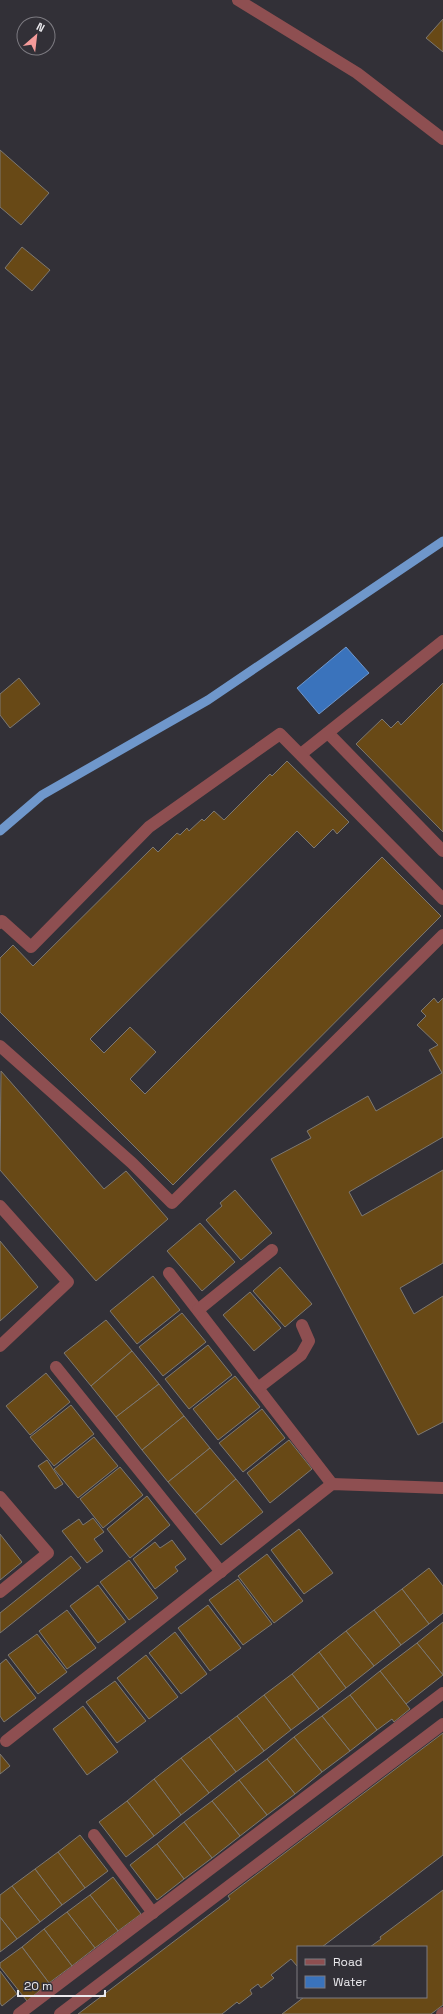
<svg xmlns="http://www.w3.org/2000/svg" width="443" height="2014" font-family="'Space Grotesk',sans-serif">
<style>
.water{fill:#3a73bc;stroke:#6f97cb}
.lines{fill:none;stroke-linecap:round;stroke-linejoin:round}
.stream{stroke:#6f97cb;stroke-width:9}
.building{fill:#684916;stroke:#7d7871}
.minor{stroke:#8e4f51;stroke-width:12}
</style>
<rect width="100%" height="100%" fill="#323037"/>
<!-- water -->
<path class="water" d="M 346,647 L 369,673 L 319,714 L 297,688 Z"/>
<g class="lines">
<!-- stream -->
<path class="stream" d="M 0,831 L 42,795 L 208,700 L 443,541"/>
</g>
<!-- building -->
<g class="building">
<path d="M 443,19 L 443,52 L 426,38 Z"/>
<path d="M 0,150 L 49,193 L 21,225 L 0,207 Z"/>
<path d="M 22,247 L 50,270 L 32,291 L 5,268 Z"/>
<path d="M 19,678 L 40,704 L 10,728 L 0,715 L 0,694 Z"/>
<path d="M 443,683 L 443,832 L 356,744 L 382,719 L 391,728 L 398,721 L 401,725 Z"/>
<path d="M 287,761 L 349,822 L 337,834 L 333,829 L 314,848 L 297,831 L 90,1039 L 104,1053 L 130,1027 L 156,1052 L 130,1079 L 145,1094 L 382,857 L 441,916 L 173,1185 L 0,1012 L 0,958 L 13,945 L 33,966 L 153,847 L 158,852 L 177,833 L 180,835 L 187,828 L 189,831 L 202,819 L 204,821 L 214,811 L 224,820 L 270,774 L 272,776 Z"/>
<path d="M 434,998 L 438,1003 L 443,998 L 443,1137 L 349,1192 L 362,1216 L 443,1170 L 443,1263 L 400,1288 L 414,1314 L 443,1296 L 443,1422 L 418,1435 L 271,1159 L 311,1138 L 307,1131 L 368,1096 L 376,1111 L 442,1073 L 429,1050 L 438,1045 L 417,1025 L 426,1016 L 421,1011 Z"/>
<path d="M 1,1071 L 104,1189 L 126,1171 L 168,1219 L 96,1281 L 0,1170 Z"/>
<path d="M 235,1190 L 272,1233 L 241,1260 L 206,1220 L 222,1206 L 220,1203 Z"/>
<path d="M 200,1223 L 235,1262 L 202,1291 L 167,1251 Z"/>
<path d="M 0,1241 L 38,1287 L 0,1321 Z"/>
<path d="M 280,1267 L 312,1304 L 285,1327 L 253,1291 Z"/>
<path d="M 153,1276 L 180,1310 L 137,1344 L 110,1311 Z"/>
<path d="M 250,1292 L 281,1328 L 254,1351 L 223,1315 Z"/>
<path d="M 182,1313 L 206,1342 L 163,1376 L 139,1347 Z"/>
<path d="M 106,1320 L 132,1351 L 91,1386 L 64,1353 Z"/>
<path d="M 208,1345 L 232,1375 L 189,1409 L 165,1379 Z"/>
<path d="M 132,1351 L 159,1384 L 116,1417 L 91,1386 Z"/>
<path d="M 46,1373 L 70,1402 L 30,1435 L 6,1406 Z"/>
<path d="M 235,1376 L 260,1407 L 218,1440 L 193,1409 Z"/>
<path d="M 159,1384 L 184,1416 L 142,1450 L 116,1417 Z"/>
<path d="M 71,1405 L 94,1434 L 54,1466 L 30,1437 Z"/>
<path d="M 262,1409 L 285,1438 L 243,1472 L 219,1443 Z"/>
<path d="M 184,1416 L 210,1448 L 168,1482 L 142,1450 Z"/>
<path d="M 94,1437 L 118,1466 L 78,1498 L 54,1469 Z"/>
<path d="M 289,1440 L 312,1469 L 270,1503 L 247,1473 Z"/>
<path d="M 210,1448 L 236,1479 L 195,1514 L 168,1482 Z"/>
<path d="M 47,1460 L 63,1484 L 55,1489 L 38,1466 Z"/>
<path d="M 120,1467 L 143,1495 L 103,1528 L 80,1499 Z"/>
<path d="M 236,1479 L 263,1512 L 221,1545 L 195,1514 Z"/>
<path d="M 147,1496 L 170,1525 L 130,1558 L 107,1529 Z"/>
<path d="M 93,1518 L 104,1532 L 94,1539 L 103,1551 L 87,1563 L 62,1531 L 79,1519 L 83,1525 Z"/>
<path d="M 299,1529 L 333,1573 L 304,1594 L 271,1550 Z"/>
<path d="M 0,1534 L 22,1562 L 0,1580 Z"/>
<path d="M 172,1540 L 186,1559 L 175,1567 L 178,1571 L 155,1589 L 133,1559 L 155,1542 L 160,1548 Z"/>
<path d="M 267,1554 L 303,1601 L 274,1623 L 238,1576 Z"/>
<path d="M 71,1556 L 81,1568 L 0,1633 L 0,1613 Z"/>
<path d="M 129,1560 L 158,1598 L 129,1620 L 100,1582 Z"/>
<path d="M 429,1568 L 443,1586 L 443,1613 L 429,1624 L 402,1589 Z"/>
<path d="M 238,1579 L 272,1624 L 243,1645 L 209,1600 Z"/>
<path d="M 98,1585 L 126,1622 L 98,1643 L 70,1606 Z"/>
<path d="M 402,1589 L 429,1624 L 401,1645 L 374,1610 Z"/>
<path d="M 208,1605 L 241,1648 L 210,1671 L 178,1628 Z"/>
<path d="M 67,1610 L 96,1648 L 67,1669 L 39,1631 Z"/>
<path d="M 374,1610 L 401,1645 L 374,1666 L 346,1631 Z"/>
<path d="M 443,1622 L 443,1675 L 417,1643 Z"/>
<path d="M 346,1631 L 374,1666 L 346,1688 L 319,1652 Z"/>
<path d="M 175,1632 L 207,1674 L 181,1694 L 149,1653 Z"/>
<path d="M 37,1634 L 67,1672 L 38,1694 L 8,1655 Z"/>
<path d="M 417,1643 L 443,1675 L 406,1704 L 380,1671 Z"/>
<path d="M 319,1652 L 346,1688 L 319,1709 L 292,1674 Z"/>
<path d="M 146,1655 L 178,1697 L 149,1719 L 117,1678 Z"/>
<path d="M 6,1659 L 36,1698 L 4,1722 L 0,1716 L 0,1664 Z"/>
<path d="M 380,1671 L 410,1709 L 394,1722 L 392,1719 L 377,1730 L 350,1695 Z"/>
<path d="M 292,1674 L 319,1709 L 291,1730 L 264,1695 Z"/>
<path d="M 115,1681 L 146,1721 L 117,1743 L 86,1702 Z"/>
<path d="M 264,1695 L 291,1730 L 264,1751 L 237,1716 Z"/>
<path d="M 350,1695 L 377,1730 L 350,1751 L 322,1716 Z"/>
<path d="M 83,1706 L 118,1752 L 87,1775 L 53,1729 Z"/>
<path d="M 237,1716 L 264,1751 L 236,1772 L 209,1737 Z"/>
<path d="M 322,1716 L 350,1751 L 322,1772 L 294,1737 Z"/>
<path d="M 443,1733 L 443,1855 L 322,1947 L 298,1947 L 298,1965 L 297,1966 L 291,1959 L 271,1975 L 274,1978 L 261,1988 L 258,1984 L 250,1990 L 252,1994 L 239,2004 L 237,2002 L 222,2014 L 78,2014 L 230,1899 L 228,1896 Z"/>
<path d="M 209,1737 L 236,1772 L 209,1793 L 181,1758 Z"/>
<path d="M 294,1737 L 322,1772 L 295,1794 L 267,1759 Z"/>
<path d="M 0,1754 L 10,1766 L 0,1774 Z"/>
<path d="M 181,1758 L 209,1793 L 181,1815 L 154,1779 Z"/>
<path d="M 267,1759 L 295,1794 L 267,1815 L 239,1780 Z"/>
<path d="M 154,1779 L 181,1815 L 154,1836 L 127,1801 Z"/>
<path d="M 239,1780 L 267,1815 L 240,1836 L 212,1801 Z"/>
<path d="M 127,1801 L 154,1836 L 126,1857 L 99,1822 Z"/>
<path d="M 212,1801 L 240,1836 L 212,1858 L 184,1822 Z"/>
<path d="M 184,1822 L 212,1858 L 184,1879 L 157,1844 Z"/>
<path d="M 80,1835 L 108,1871 L 85,1888 L 58,1852 Z"/>
<path d="M 157,1844 L 184,1879 L 157,1900 L 130,1865 Z"/>
<path d="M 58,1852 L 85,1888 L 62,1905 L 35,1869 Z"/>
<path d="M 35,1869 L 62,1905 L 40,1922 L 12,1886 Z"/>
<path d="M 113,1877 L 141,1914 L 118,1931 L 90,1895 Z"/>
<path d="M 12,1886 L 40,1922 L 17,1939 L 0,1917 L 0,1895 Z"/>
<path d="M 443,1890 L 443,2005 L 431,2014 L 282,2014 L 304,1997 L 426,1997 L 426,1947 L 370,1947 L 381,1939 L 380,1937 Z"/>
<path d="M 90,1895 L 118,1931 L 95,1948 L 67,1912 Z"/>
<path d="M 67,1912 L 95,1948 L 72,1966 L 44,1929 Z"/>
<path d="M 0,1917 L 17,1939 L 0,1952 Z"/>
<path d="M 44,1929 L 72,1966 L 49,1983 L 22,1947 Z"/>
<path d="M 22,1947 L 49,1983 L 27,2001 L 0,1967 L 0,1963 Z"/>
<path d="M 0,1971 L 17,1994 L 2,2006 L 0,2003 Z"/>
</g>
<g class="lines">
<!-- minor -->
<g class="minor">
<path d="M 238,0 L 357,73 L 443,139"/>
<path d="M 328,733 L 443,851"/>
<path d="M 301,754 L 443,641"/>
<path d="M 0,923 L 2,921 L 31,947 L 149,827 L 280,734 L 443,899"/>
<path d="M 0,1046 L 132,1163 L 172,1203 L 443,935"/>
<path d="M 0,1206 L 68,1282 L 0,1346"/>
<path d="M 169,1273 L 332,1484"/>
<path d="M 198,1310 L 272,1250"/>
<path d="M 56,1367 L 221,1572"/>
<path d="M 258,1388 L 301,1355 L 309,1341 L 302,1325"/>
<path d="M 0,1497 L 48,1553 L 0,1592"/>
<path d="M 6,1741 L 332,1484 L 443,1488"/>
<path d="M 94,1835 L 153,1913"/>
<path d="M 19,2014 L 443,1693"/>
<path d="M 60,2014 L 443,1724"/>
<path d="M 442,2014 L 443,2013"/>
</g>
</g>
<!-- legend -->
<rect x="297" y="1946" width="130" height="52" fill="#323037" stroke="#7c7a80"/>
<rect x="305" y="1959" width="20" height="6" fill="#8e4f51" stroke="#7c7a80"/>
<text x="333" y="1966" font-size="12" fill="#ebeaee">Road</text>
<rect x="305" y="1976" width="20" height="12" fill="#3a73bc" stroke="#7c7a80"/>
<text x="333" y="1986" font-size="12" fill="#ebeaee">Water</text>
<!-- north arrow -->
<g transform="translate(36 36) rotate(28)"><circle r="19" fill="#323037" stroke="#7c7a80"/>
<path d="M0-3L7 15L0 10L-7 15Z" fill="#f59b9a"/>
<text y="-6" font-size="11" font-weight="bold" text-anchor="middle" fill="#ebeaee">N</text>
</g>
<!-- scale -->
<path d="M18 1990v6h87v-6" fill="none" stroke="#ebeaee" stroke-width="2"/>
<text x="24" y="1990" font-size="12" fill="#ebeaee" stroke="#323037" stroke-width="3" paint-order="stroke">20 m</text>
</svg>
